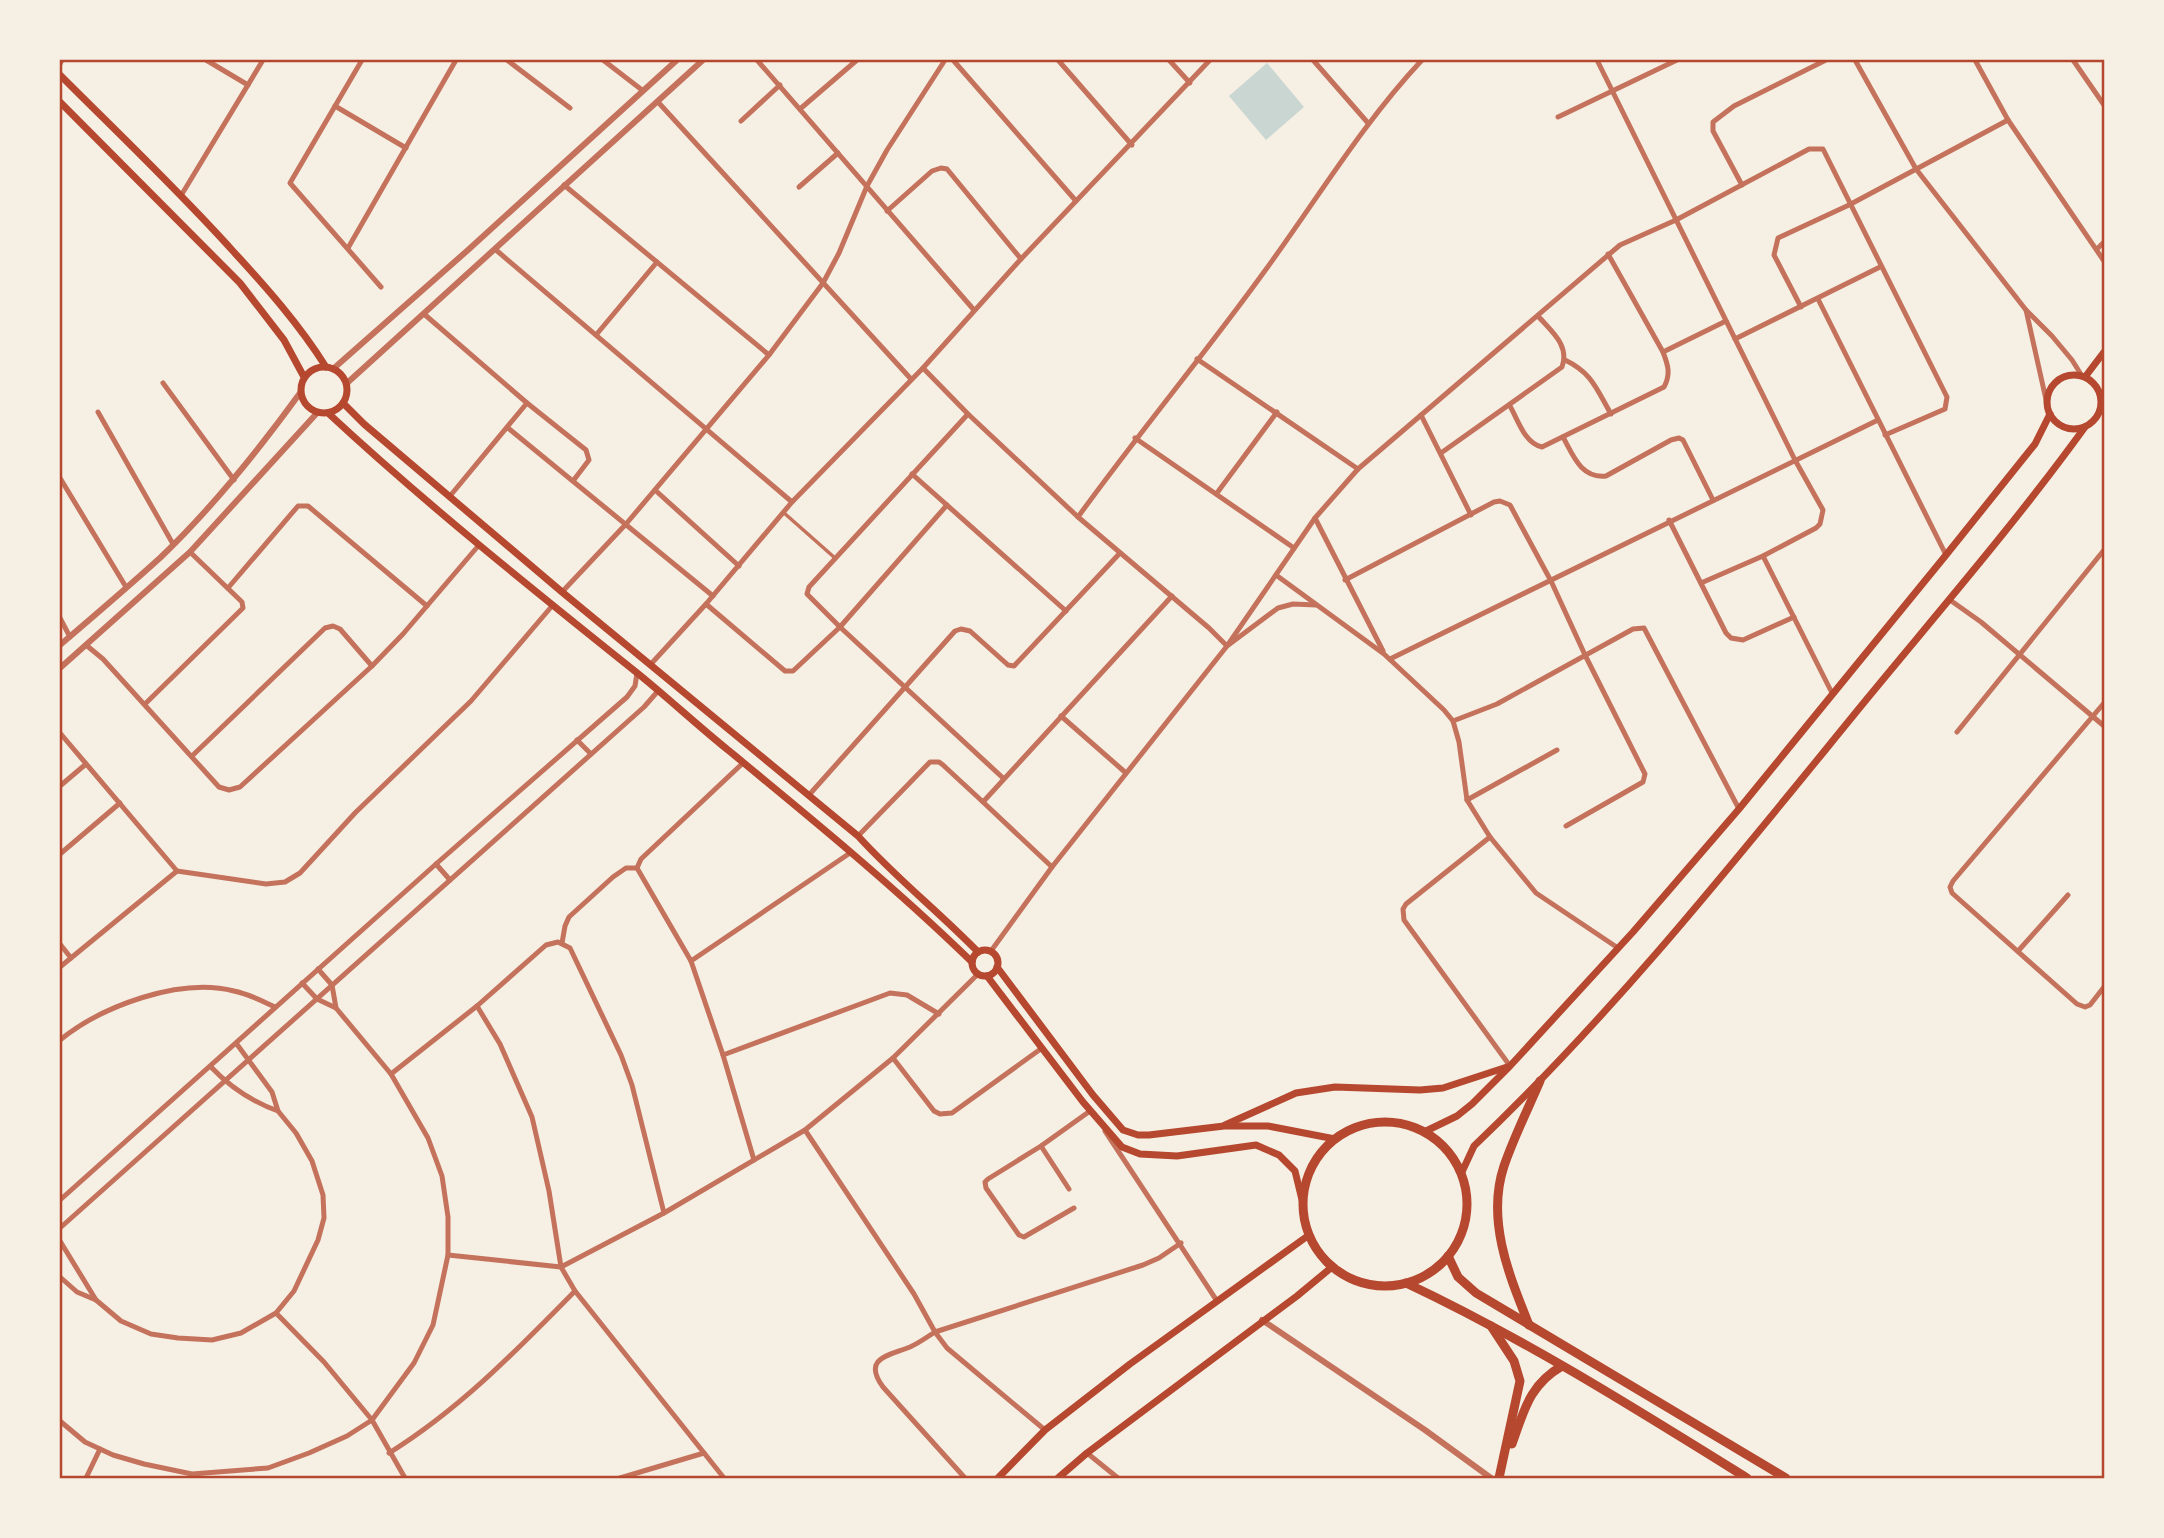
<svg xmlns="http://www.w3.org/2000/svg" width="2164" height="1538" font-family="'Fira Sans Condensed',sans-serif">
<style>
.water{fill:#c9d6d2}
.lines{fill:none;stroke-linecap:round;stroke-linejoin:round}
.pedestrian{stroke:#c5725c;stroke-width:3.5}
.minor{stroke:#c5725c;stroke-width:5}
.tertiary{stroke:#c5725c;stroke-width:6}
.secondary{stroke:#b5482f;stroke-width:7}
.trunk{stroke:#b5482f;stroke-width:9}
.neatline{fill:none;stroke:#b5482f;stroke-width:2.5}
</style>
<rect width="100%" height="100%" fill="#f6efe4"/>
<!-- water -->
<path class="water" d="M 1267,63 L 1304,107 L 1266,140 L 1229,96 Z"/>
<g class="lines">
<!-- pedestrian -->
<path class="pedestrian" d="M 783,512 L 835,558"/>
<!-- minor -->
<g class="minor">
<path d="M 206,60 L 248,85"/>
<path d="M 362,60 L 290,183 L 381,287"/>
<path d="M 507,60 L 570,108"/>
<path d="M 603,60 L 642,90"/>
<path d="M 757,60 L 974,310"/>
<path d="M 953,60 L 1076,201"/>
<path d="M 1058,60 L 1132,145"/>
<path d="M 1169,60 L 1190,83"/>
<path d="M 1313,60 L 1368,123"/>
<path d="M 1597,60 L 1795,460 L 1823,510 L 1820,524 L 1816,528 L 1763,556 L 1701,583"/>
<path d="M 1855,60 L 1916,169 L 2026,310 L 2052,336 L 2072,360 L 2082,376"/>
<path d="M 1975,60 L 2008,120 L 2104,261"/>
<path d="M 2073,60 L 2104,105"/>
<path d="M 60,64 L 62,60"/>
<path d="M 658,102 L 911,379"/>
<path d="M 335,106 L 406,148"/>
<path d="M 800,109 L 857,60"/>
<path d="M 1558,117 L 1677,60"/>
<path d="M 741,121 L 780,85"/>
<path d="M 564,185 L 769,355"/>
<path d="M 1742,185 L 1713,131 L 1713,122 L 1734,106 L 1826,60"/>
<path d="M 799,187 L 838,153"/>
<path d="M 182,194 L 263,60"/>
<path d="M 887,211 L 932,171 L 941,168 L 947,169 L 1021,259"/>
<path d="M 348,248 L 456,60"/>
<path d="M 2097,249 L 2104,242"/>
<path d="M 496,250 L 792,502"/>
<path d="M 1818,299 L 1946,555"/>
<path d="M 1801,307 L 1774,255 L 1778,238 L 1849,205 L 2008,120"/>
<path d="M 2026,310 L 2047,404"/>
<path d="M 424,314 L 527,403 L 586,450 L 589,460 L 573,481"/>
<path d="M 596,335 L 657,262"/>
<path d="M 1735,339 L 1880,267"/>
<path d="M 1663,352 L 1726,321"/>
<path d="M 1197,359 L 1358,469"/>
<path d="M 1565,360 C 1592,373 1596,388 1611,414"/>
<path d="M 923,368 L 968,414 L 1078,517 L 1209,628 L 1227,646 L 1278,608 L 1293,604 L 1316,605"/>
<path d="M 163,383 L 234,480"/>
<path d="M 1510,406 C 1518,420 1525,444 1542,447 L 1664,387 C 1671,374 1668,365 1663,352 L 1608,254"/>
<path d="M 98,412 L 173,544"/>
<path d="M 968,414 L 809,587 L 807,594 L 840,627 L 1003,778"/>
<path d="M 1421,415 L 1471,515"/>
<path d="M 508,428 L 713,596"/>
<path d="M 1563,437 C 1573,455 1581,479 1606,476 L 1671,440 L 1679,438 L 1683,440 L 1713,500"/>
<path d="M 1135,438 L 1294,548"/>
<path d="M 1441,453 L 1562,367 C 1570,345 1551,331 1538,316"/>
<path d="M 912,474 L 1066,611"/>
<path d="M 60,478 L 126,587"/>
<path d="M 655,490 L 739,566"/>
<path d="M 1217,493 L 1277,412"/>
<path d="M 450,496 L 527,403"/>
<path d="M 1078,517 C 1138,434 1204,355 1264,272 C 1316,201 1362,124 1422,60"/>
<path d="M 1315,518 L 1383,651"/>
<path d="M 1669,520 L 1726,633 L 1731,638 L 1743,640 L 1794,617"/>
<path d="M 1763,556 L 1832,693"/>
<path d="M 1276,575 L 1384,654 L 1444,710 L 1453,721 L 1459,742 L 1467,800 L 1490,837 L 1536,893 L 1618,948"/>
<path d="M 1345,580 L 1494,502 L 1500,501 L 1510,505 L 1551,581 L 1585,655 L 1645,774 L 1643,782 L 1566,826"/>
<path d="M 228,588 L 298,506 L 308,506 L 427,606"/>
<path d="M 562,592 L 626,524 L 769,355 L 823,283 L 839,253 L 867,186 L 887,150 L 945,60"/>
<path d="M 1950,600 L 1981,622 L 2104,726"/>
<path d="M 706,604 L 785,671 L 793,671 L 840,627 L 947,505"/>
<path d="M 60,618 L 70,637"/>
<path d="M 86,645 L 103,659 L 219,787 L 229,790 L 240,787 L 372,666 L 403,634 L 479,545"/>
<path d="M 1390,659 L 1878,420"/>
<path d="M 651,664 L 706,604 L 792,502 L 923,368 L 1021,259 L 1210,60"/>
<path d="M 2104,703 L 1953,881 L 1950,887 L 1952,893 L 2077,1004 L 2085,1007 L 2090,1005 L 2104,987"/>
<path d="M 145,704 L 243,608 L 242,602 L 190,552"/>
<path d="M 1061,716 L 1126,773"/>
<path d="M 1453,721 L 1497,704 L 1633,629 L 1644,628 L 1739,809"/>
<path d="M 1957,732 L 2104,550"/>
<path d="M 60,733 L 177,871"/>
<path d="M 577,740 L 591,754"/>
<path d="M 192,756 L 325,628 L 333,626 L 340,629 L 372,666"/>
<path d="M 743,763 L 641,859 L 637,868 L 691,961 L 723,1055 L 754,1160"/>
<path d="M 60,786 L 86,764"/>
<path d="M 809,795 L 955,631 L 961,629 L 970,631 L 1008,665 L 1014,666 L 1120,553"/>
<path d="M 1467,800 L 1557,750"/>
<path d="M 858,836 L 930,762 L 939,762 L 943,765 L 983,802"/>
<path d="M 1490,837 L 1406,904 L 1403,909 L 1404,920 L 1510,1066"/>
<path d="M 60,854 L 120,803"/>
<path d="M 436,864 L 450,880"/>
<path d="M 1052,867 L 983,802 L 1172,596"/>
<path d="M 562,943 L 565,926 L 569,917 L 613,877 L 626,868 L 637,868"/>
<path d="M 60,944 L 71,958"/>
<path d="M 2019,950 L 2068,895"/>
<path d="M 991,951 L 1052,867 L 1227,646 L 1315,518 L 1358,469 L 1620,245 L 1676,220 L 1809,149 L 1823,149 L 1947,397 L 1945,409 L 1885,435"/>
<path d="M 691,961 L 850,853"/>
<path d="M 60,967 L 177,871 L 266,884 L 285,882 L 300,873 L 355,813 L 471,701 L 552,606"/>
<path d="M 318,969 L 332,985 L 336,1008"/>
<path d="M 477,1006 L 500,1044 L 532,1117 L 549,1191 L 561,1267 L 575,1291 L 724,1478"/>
<path d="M 60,1040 C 102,1006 180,977 234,991 C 249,994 262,1001 275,1007"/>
<path d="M 723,1055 L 890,993 L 907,995 L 939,1014"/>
<path d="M 893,1058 L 934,1111 L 940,1114 L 952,1113 L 1042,1048"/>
<path d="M 211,1067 C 229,1086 253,1102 278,1111"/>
<path d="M 391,1074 L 477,1006 L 546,945 L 558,942 L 570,948 L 621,1055 L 632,1085 L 664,1213"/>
<path d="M 805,1130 L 914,1294 L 935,1332 L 947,1348 L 1045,1430"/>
<path d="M 1105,1131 L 1217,1301"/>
<path d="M 1041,1146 L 988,1179 L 985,1182 L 986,1188 L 1019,1235 L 1024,1237 L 1074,1208"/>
<path d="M 1069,1189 L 1041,1146 L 1090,1111"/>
<path d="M 60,1200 L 436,864 L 627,697 L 635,686 L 637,673"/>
<path d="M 60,1228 L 644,707 L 658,691"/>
<path d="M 60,1241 L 96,1300"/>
<path d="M 448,1255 L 561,1267 L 664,1213 L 805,1130 L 893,1058 L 978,974"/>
<path d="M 60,1277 L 77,1292 L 96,1300 L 121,1321 L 151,1334 L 178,1338 L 212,1340 L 241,1333 L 276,1313 L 294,1291 L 318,1240 L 324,1218 L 323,1195 L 312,1161 L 296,1133 L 278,1111 L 272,1092 L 236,1043"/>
<path d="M 276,1313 L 324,1362 L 372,1420 L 405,1478"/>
<path d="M 60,1421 L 85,1442 L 113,1455 L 144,1464 L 192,1474 L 268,1468 L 309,1453 L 347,1436 L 372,1420 L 414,1363 L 433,1325 L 448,1255 L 448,1217 L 442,1176 L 428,1138 L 391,1074 L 336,1008 L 317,999 L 302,983"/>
<path d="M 389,1453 C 460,1409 517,1350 575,1291"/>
<path d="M 1087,1453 L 1118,1478"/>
<path d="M 86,1478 L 100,1449"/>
<path d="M 620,1478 L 704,1453"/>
<path d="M 965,1478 L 883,1387 C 862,1358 888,1356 910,1347 C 919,1343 927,1337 935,1332 L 1143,1265 L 1159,1258 L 1181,1243"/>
</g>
<!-- tertiary -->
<g class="tertiary">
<path d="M 333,369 L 468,250 L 677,60"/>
<path d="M 346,384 L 703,60"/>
<path d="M 60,645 C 94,616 128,587 161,557 C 213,507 258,451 300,393"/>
<path d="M 60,668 L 190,552 L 317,413"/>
<path d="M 1262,1320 L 1425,1430 L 1491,1478"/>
</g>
<!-- secondary -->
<g class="secondary">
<path d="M 60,75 C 118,133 177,189 232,250 C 266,287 299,324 326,367"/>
<path d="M 60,102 L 240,283 L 284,340 L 304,377"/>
<circle cx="324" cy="390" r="23"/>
<circle cx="2074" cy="402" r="27"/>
<path d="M 2085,377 L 2104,352"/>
<path d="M 343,403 L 364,424 L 562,592 L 858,836 C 895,877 939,912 978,952"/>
<path d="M 328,413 C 426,504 531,588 636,672 C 667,697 697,725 728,750 C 812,819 895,887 972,962"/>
<circle cx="985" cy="963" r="13"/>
<path d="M 997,967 L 1093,1095 L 1123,1130 L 1138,1135 L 1149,1135 L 1224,1126 L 1268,1126 L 1335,1139"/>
<path d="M 987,976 L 1083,1102 L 1122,1147 L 1140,1154 L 1177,1156 L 1256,1145 L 1279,1155 L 1295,1171 L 1303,1204"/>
<path d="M 1225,1125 L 1296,1093 L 1335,1087 L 1420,1090 L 1443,1088 L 1507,1067"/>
<path d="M 1424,1132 L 1457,1116 L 1472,1104 L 1510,1066 L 1633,932 L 1739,809 L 1946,555 L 2035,444 L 2050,414"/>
<path d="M 1461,1174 L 1474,1146 C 1618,1009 1741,853 1866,700 C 1940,610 2017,521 2085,427"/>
<path d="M 998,1478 L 1045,1430 L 1130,1364 L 1309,1235"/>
<path d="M 1058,1478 L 1087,1453 L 1297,1296 L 1332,1267"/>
</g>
<!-- trunk -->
<g class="trunk">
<circle cx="1385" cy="1204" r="82"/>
<path d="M 1448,1256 L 1458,1277 L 1476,1293 L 1786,1478"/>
<path d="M 1406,1283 C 1525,1339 1636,1409 1747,1478"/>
<path d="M 1529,1325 C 1509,1275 1486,1220 1504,1166 C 1514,1137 1528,1109 1540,1081"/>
<path d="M 1491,1326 L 1514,1361 L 1520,1381 L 1499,1478"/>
<path d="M 1512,1444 C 1524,1411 1529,1385 1562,1366"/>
</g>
</g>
<!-- border -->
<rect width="2164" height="1538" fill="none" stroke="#f6efe4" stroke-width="122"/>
<rect x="61" y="61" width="2042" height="1416" class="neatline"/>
</svg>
